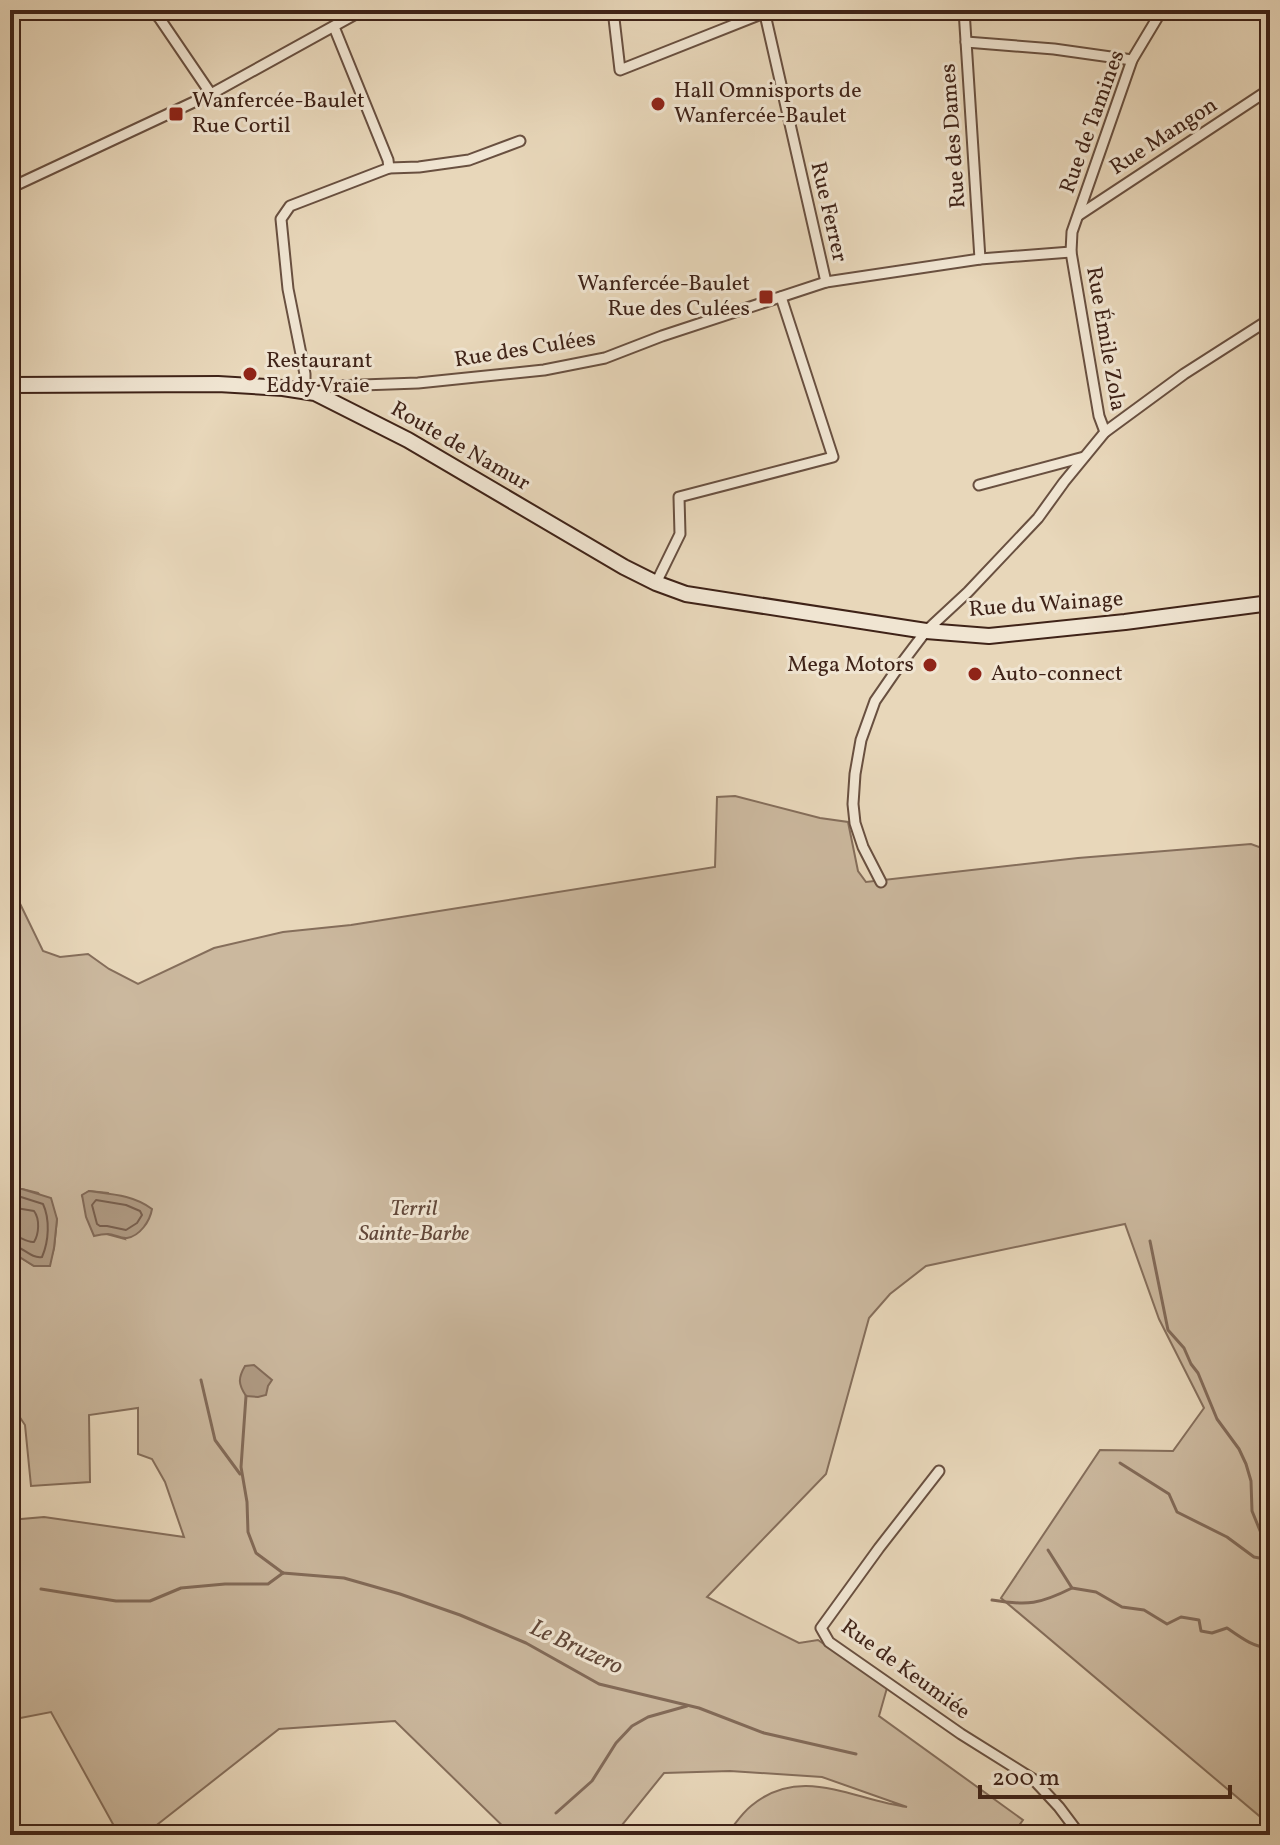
<svg xmlns="http://www.w3.org/2000/svg" width="1280" height="1845" font-family="Vollkorn,serif">
<style>
.green{fill:#cbb89e;stroke:#856e5b;stroke-width:2;fill-rule:evenodd}
.water{fill:#af9a83;stroke:#826a58;stroke-width:2}
.lines{fill:none;stroke-linecap:round;stroke-linejoin:round}
.shore{stroke:#775e4e;stroke-width:2}
.stream{stroke:#826a58;stroke-width:3}
.street-casing{stroke:#695040;stroke-width:13}
.secondary-casing{stroke:#3f2318;stroke-width:18}
.street{stroke:#f0e5d2;stroke-width:9}
.secondary{stroke:#f0e5d2;stroke-width:14}
.poi-dot{fill:#8f2418;stroke:#f0e5d2;stroke-width:3}
.labels{text-anchor:middle;dominant-baseline:central;stroke-width:6;stroke-linejoin:round;paint-order:stroke}
.poi-label{font-size:22px;fill:#3f2318;stroke:#f0e5d2;text-anchor:start}
.street-label{font-size:22px;fill:#3f2318;stroke:#f0e5d2}
.park-label{font-size:22px;font-style:italic;fill:#62483a;stroke:#f0e5d2}
.water-label{font-size:24px;font-style:italic;fill:#614738;stroke:#f0e5d2}
</style>
<rect width="100%" height="100%" fill="#e8d7ba"/>
<filter id="stains"><feTurbulence type="fractalNoise" baseFrequency=".0025" numOctaves="4"/><feColorMatrix values="0 0 0 0 .2 0 0 0 0 .09 0 0 0 0 .02 0 0 0 .5 -.17"/></filter>
<radialGradient id="worn" r=".72"><stop offset=".6" stop-color="#630" stop-opacity="0"/><stop offset="1" stop-color="#630" stop-opacity=".3"/></radialGradient>
<!-- green -->
<path class="green" d="M 735,796 L 820,818 L 848,822 L 858,871 L 866,882 L 1078,858 L 1251,844 L 1270,851 L 1270,1825 L 1001,1598 L 1100,1450 L 1173,1451 L 1204,1408 L 1159,1319 L 1125,1224 L 926,1266 L 890,1294 L 869,1318 L 826,1474 L 707,1597 L 799,1643 L 818,1640 L 887,1688 L 879,1716 L 1023,1820 L 1012,1835 L 726,1835 C 734,1826 741,1814 751,1806 C 801,1764 853,1800 907,1807 L 822,1777 L 730,1771 L 664,1773 L 614,1835 L 560,1835 L 548,1826 L 537,1835 L 512,1835 L 395,1721 L 279,1729 L 144,1835 L 119,1835 L 51,1712 L 10,1720 L 10,1520 L 44,1517 L 184,1537 L 165,1482 L 152,1459 L 138,1454 L 138,1408 L 89,1415 L 90,1482 L 31,1486 L 25,1425 L 13,1407 L 10,1398 L 10,1251 L 34,1266 L 49,1266 L 54,1248 L 57,1219 L 38,1193 L 22,1189 L 10,1189 L 10,883 L 43,951 L 60,957 L 88,954 L 109,969 L 138,984 L 214,948 L 283,932 L 351,925 L 715,867 L 717,797 ZM 89,1191 L 108,1193 L 125,1239 L 106,1234 L 82,1196 Z"/>
<!-- water -->
<g class="water">
<path d="M 10,1189 L 22,1189 L 51,1198 L 57,1219 L 54,1248 L 50,1266 L 34,1266 L 10,1251 Z"/>
<path d="M 89,1191 C 111,1194 134,1195 152,1209 C 150,1221 140,1236 127,1238 C 121,1239 114,1234 108,1234 C 104,1234 98,1235 94,1236 L 86,1217 L 82,1195 Z"/>
<path d="M 254,1365 L 272,1380 L 268,1386 L 266,1395 L 258,1397 L 246,1396 C 238,1384 238,1378 245,1366 Z"/>
</g>
<g class="lines">
<!-- shore -->
<g class="shore">
<path d="M 10,1197 L 21,1197 L 43,1204 C 50,1219 49,1241 42,1257 C 30,1259 22,1245 10,1245"/>
<path d="M 96,1200 L 126,1205 L 140,1211 L 142,1215 L 137,1223 L 126,1230 L 107,1226 L 100,1226 L 97,1224 L 92,1205 Z"/>
<path d="M 10,1207 L 34,1211 C 40,1219 39,1234 34,1242 C 26,1243 19,1235 10,1235"/>
</g>
<!-- stream -->
<g class="stream">
<path d="M 1150,1241 L 1168,1330 L 1184,1348 L 1191,1364 L 1198,1373 L 1217,1419 L 1239,1449 L 1246,1464 L 1251,1481 L 1252,1511 L 1270,1555"/>
<path d="M 201,1380 L 215,1440 L 240,1474"/>
<path d="M 246,1396 L 241,1467 L 247,1502 L 248,1532 L 256,1553 L 283,1573"/>
<path d="M 1120,1463 L 1169,1494 L 1177,1512 L 1227,1537 L 1254,1557 L 1270,1560"/>
<path d="M 1048,1550 L 1072,1588 L 1096,1592 L 1122,1607 L 1144,1610 L 1167,1624 L 1181,1617 L 1199,1620 L 1201,1631 L 1212,1633 L 1227,1628 C 1240,1637 1254,1648 1270,1648"/>
<path d="M 283,1573 L 344,1578 L 400,1594 L 460,1615 L 526,1643 L 599,1684 L 699,1708 L 764,1733 L 856,1754"/>
<path d="M 41,1589 L 116,1601 L 150,1601 L 181,1588 L 225,1584 L 268,1584 L 283,1573"/>
<path d="M 992,1600 C 1028,1606 1040,1604 1072,1588"/>
<path d="M 556,1813 L 592,1781 L 616,1743 L 632,1726 L 648,1717 L 687,1706"/>
</g>
<defs>
<g id="street">
<path d="M 152,10 L 160,19 L 211,94"/>
<path d="M 613,10 L 620,70 L 764,13"/>
<path d="M 764,10 L 826,282"/>
<path d="M 964,10 L 980,259"/>
<path d="M 966,42 L 1054,49 L 1132,60"/>
<path d="M 389,168 L 419,167 L 469,160 L 520,141"/>
<path d="M 10,188 L 211,94 L 363,10"/>
<path d="M 1079,215 L 1270,89"/>
<path d="M 305,391 L 305,374 L 288,289 L 281,219 L 290,206 L 389,168 L 388,160 L 334,27"/>
<path d="M 315,393 L 334,386 L 418,383 L 544,370 L 605,358 L 662,336 L 826,282 L 980,259 L 1071,252"/>
<path d="M 1105,432 L 1099,416 L 1071,252 L 1072,232 L 1132,60 L 1162,10"/>
<path d="M 979,485 L 1084,457"/>
<path d="M 656,583 L 680,534 L 679,497 L 833,457 L 781,297"/>
<path d="M 881,882 L 863,847 L 855,823 L 853,804 L 855,774 L 861,740 L 875,701 L 895,672 L 926,631 L 968,592 L 1038,518 L 1064,482 L 1105,432 L 1184,374 L 1270,319"/>
<path d="M 939,1471 L 879,1548 L 821,1628 L 829,1642 L 961,1734 L 1033,1779 L 1059,1807 L 1080,1835"/>
</g>
<path id="secondary" d="M 10,385 L 218,384 L 283,388 L 315,393 L 408,440 L 624,567 L 656,583 L 686,594 L 926,631 L 989,636 L 1125,622 L 1270,603"/>
</defs>
<!-- street casing -->
<use href="#street" class="street-casing"/>
<!-- secondary casing -->
<use href="#secondary" class="secondary-casing"/>
<!-- street -->
<use href="#street" class="street"/>
<!-- secondary -->
<use href="#secondary" class="secondary"/>
</g>
<!-- markers -->
<g class="poi-dot">
<circle cx="658" cy="104" r="8"/>
<rect x="168" y="106" width="16" height="16" rx="4"/>
<rect x="758" y="289" width="16" height="16" rx="4"/>
<circle cx="250" cy="374" r="8"/>
<circle cx="930" cy="665" r="8"/>
<circle cx="975" cy="674" r="8"/>
</g>
<g class="labels">
<!-- poi labels -->
<g class="poi-label">
<text x="674" y="91">Hall Omnisports de<tspan x="674" dy="25">Wanfercée-Baulet</tspan></text>
<text x="192" y="101">Wanfercée-Baulet<tspan x="192" dy="25">Rue Cortil</tspan></text>
<text x="750" y="284" text-anchor="end">Wanfercée-Baulet<tspan x="750" dy="25">Rue des Culées</tspan></text>
<text x="266" y="361">Restaurant<tspan x="266" dy="25">Eddy Vraie</tspan></text>
<text x="914" y="665" text-anchor="end">Mega Motors</text>
<text x="991" y="674">Auto-connect</text>
</g>
<!-- street labels -->
<g class="street-label">
<text transform="translate(1093 122) rotate(-70)">Rue de Tamines</text>
<text transform="translate(954 136) rotate(-94)">Rue des Dames</text>
<text transform="translate(1164 137) rotate(-33)">Rue Mangon</text>
<text transform="translate(828 212) rotate(77)">Rue Ferrer</text>
<text transform="translate(1105 339) rotate(80)">Rue Émile Zola</text>
<text transform="translate(525 350) rotate(-9)">Rue des Culées</text>
<text transform="translate(460 447) rotate(30)">Route de Namur</text>
<text transform="translate(1046 605) rotate(-4)">Rue du Wainage</text>
<text transform="translate(905 1670) rotate(36)">Rue de Keumiée</text>
</g>
<!-- park labels -->
<g class="park-label">
<text x="414" y="1209">Terril<tspan x="414" dy="25">Sainte-Barbe</tspan></text>
</g>
<!-- water labels -->
<g class="water-label">
<text transform="translate(576 1648) rotate(25)">Le Bruzero</text>
</g>
</g>
<!-- margin -->
<rect width="1280" height="1845" fill="none" stroke="#e8d7ba" stroke-width="40"/>
<rect x="12" y="12" width="1256" height="1821" fill="none" stroke="#3f2318" stroke-width="4"/>
<rect x="20" y="20" width="1240" height="1805" fill="none" stroke="#3f2318" stroke-width="2"/>
<!-- scale -->
<path d="M980 1785v12h250v-12" fill="none" stroke="#3f2318" stroke-width="4"/>
<text x="992" y="1785" font-size="24" fill="#3f2318" stroke="#f0e5d2" stroke-width="6" paint-order="stroke">200 m</text>
<rect width="100%" height="100%" filter="url(#stains)"/>
<rect width="100%" height="100%" fill="url(#worn)"/>
</svg>
